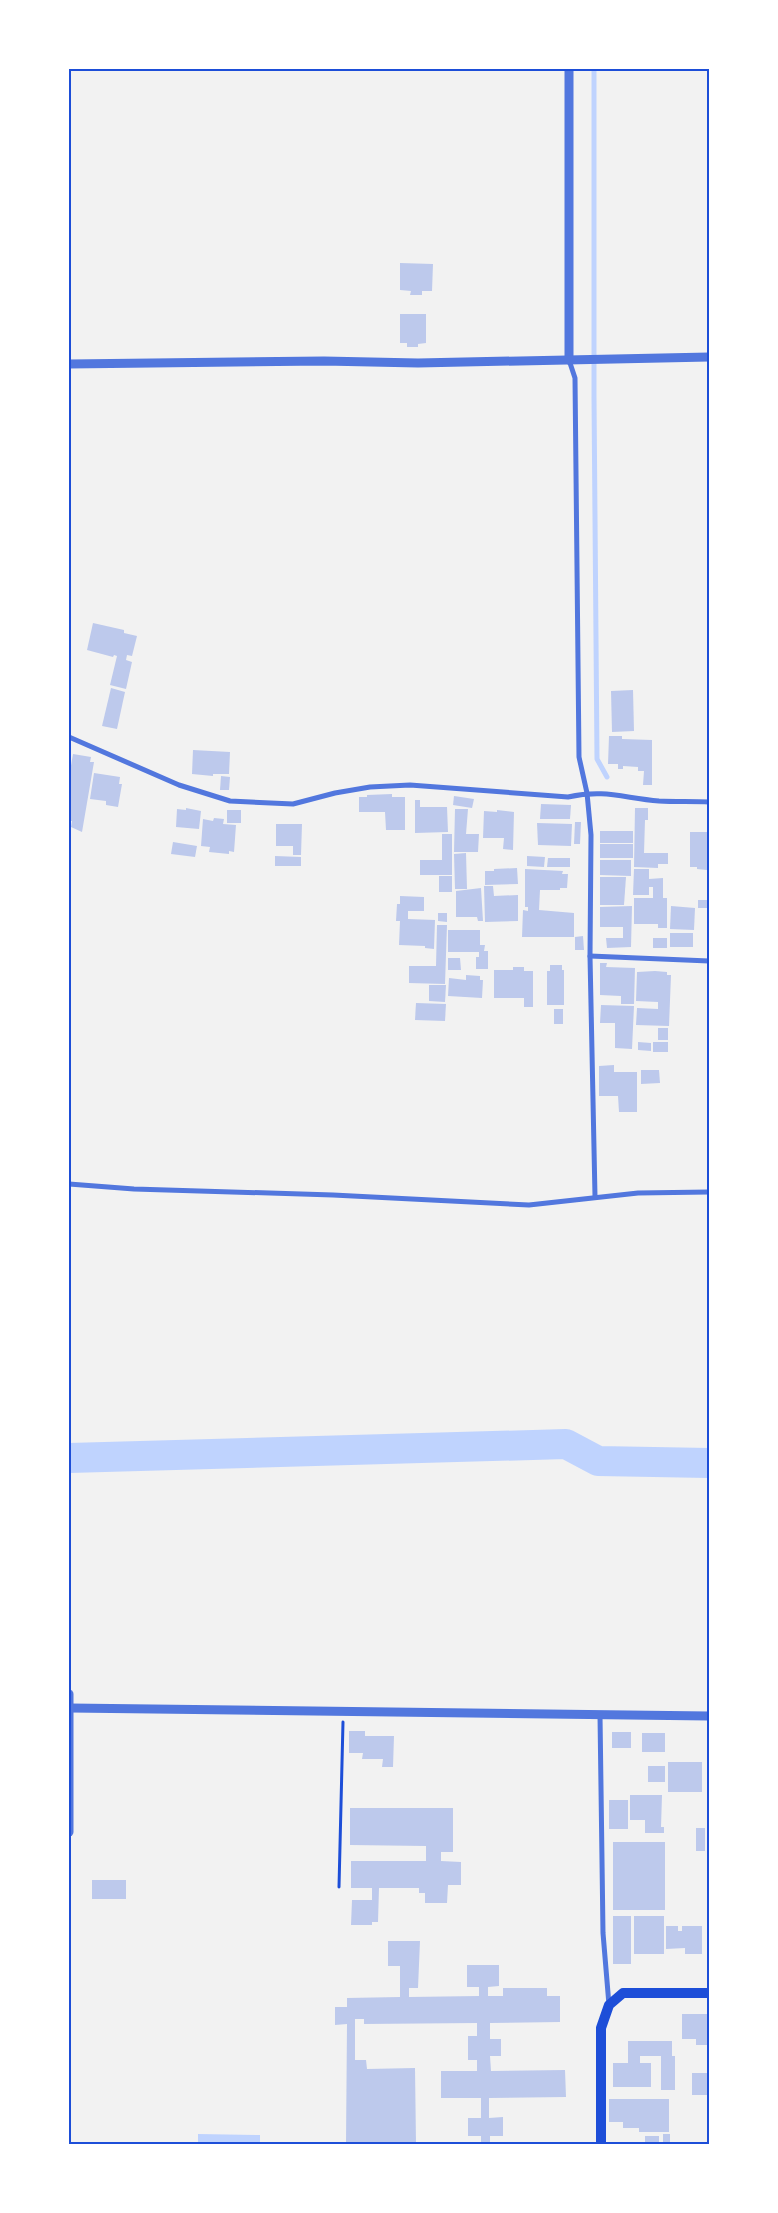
<svg xmlns="http://www.w3.org/2000/svg" width="778" height="2213" font-family="Inter,sans-serif">
<style>
.water{fill:#bfd3fe}
.lines{fill:none;stroke-linecap:round;stroke-linejoin:round}
.stream{stroke:#bfd3fe;stroke-width:5}
.river{stroke:#bfd3fe;stroke-width:30}
.building{fill:#bdc9ec}
.path{stroke:#1d4ed8;stroke-width:3}
.minor{stroke:#5277de;stroke-width:5}
.tertiary{stroke:#5277de;stroke-width:9}
.secondary{stroke:#1d4ed8;stroke-width:10}
.neatline{fill:none;stroke:#1d4ed8;stroke-width:2}
</style>
<rect width="100%" height="100%" fill="#f2f2f2"/>
<!-- water -->
<path class="water" d="M 198,2134 L 260,2135 L 260,2144 L 198,2144 Z"/>
<g class="lines">
<!-- stream -->
<path class="stream" d="M 594,69 L 594,397 L 597,759 L 607,777"/>
<!-- river -->
<path class="river" d="M 69,1458 L 566,1444 L 598,1461 L 709,1463"/>
</g>
<!-- building -->
<g class="building">
<path d="M 400,263 L 433,264 L 432,291 L 422,291 L 422,295 L 410,295 L 411,291 L 400,290 Z"/>
<path d="M 400,314 L 426,314 L 426,343 L 418,344 L 418,347 L 407,347 L 407,343 L 400,343 Z"/>
<path d="M 93,623 L 124,630 L 124,633 L 137,636 L 132,656 L 127,655 L 126,660 L 132,662 L 126,689 L 110,685 L 117,656 L 114,655 L 113,657 L 87,650 Z"/>
<path d="M 111,688 L 125,692 L 117,729 L 102,726 Z"/>
<path d="M 633,690 L 634,731 L 612,732 L 611,691 Z"/>
<path d="M 609,736 L 622,736 L 622,739 L 652,740 L 652,785 L 643,785 L 644,771 L 638,771 L 638,767 L 623,766 L 623,769 L 618,769 L 618,764 L 608,764 Z"/>
<path d="M 193,750 L 230,752 L 229,774 L 213,774 L 213,776 L 192,774 Z"/>
<path d="M 73,754 L 91,757 L 90,762 L 94,762 L 82,832 L 71,827 L 72,821 L 69,821 L 69,777 Z"/>
<path d="M 94,773 L 120,777 L 119,784 L 122,784 L 118,807 L 106,805 L 106,801 L 90,799 Z"/>
<path d="M 221,776 L 230,777 L 229,790 L 220,790 Z"/>
<path d="M 392,794 L 392,797 L 405,797 L 405,830 L 386,830 L 385,812 L 359,812 L 359,797 L 367,797 L 367,795 Z"/>
<path d="M 454,796 L 474,799 L 472,808 L 453,805 Z"/>
<path d="M 415,800 L 420,800 L 420,807 L 447,807 L 448,832 L 415,833 Z"/>
<path d="M 541,804 L 571,805 L 570,819 L 540,819 Z"/>
<path d="M 186,808 L 201,811 L 199,829 L 176,827 L 177,809 L 186,810 Z"/>
<path d="M 635,808 L 648,808 L 648,820 L 645,820 L 644,853 L 668,853 L 668,864 L 658,864 L 658,868 L 634,867 Z"/>
<path d="M 455,809 L 468,809 L 466,834 L 479,834 L 478,852 L 454,852 Z"/>
<rect x="227" y="810" width="14" height="13"/>
<path d="M 497,810 L 514,812 L 513,850 L 503,849 L 504,838 L 483,838 L 484,811 L 497,812 Z"/>
<path d="M 214,818 L 224,819 L 223,824 L 236,825 L 234,852 L 229,851 L 229,854 L 209,852 L 210,847 L 201,846 L 203,819 L 213,821 Z"/>
<path d="M 575,822 L 581,822 L 580,844 L 574,844 Z"/>
<path d="M 537,823 L 572,824 L 571,846 L 538,845 Z"/>
<path d="M 276,824 L 302,824 L 301,855 L 293,855 L 293,846 L 276,846 Z"/>
<rect x="600" y="831" width="33" height="12"/>
<path d="M 690,832 L 709,832 L 709,867 L 707,867 L 707,870 L 697,869 L 697,867 L 690,867 Z"/>
<path d="M 442,834 L 452,834 L 452,875 L 420,875 L 420,860 L 442,860 Z"/>
<path d="M 173,842 L 197,846 L 195,857 L 171,854 Z"/>
<rect x="600" y="844" width="33" height="14"/>
<path d="M 466,853 L 467,889 L 455,889 L 454,854 Z"/>
<path d="M 275,856 L 301,857 L 301,866 L 275,866 Z"/>
<path d="M 527,856 L 545,857 L 544,867 L 527,866 Z"/>
<path d="M 548,858 L 570,858 L 570,867 L 547,867 Z"/>
<path d="M 600,860 L 631,860 L 631,876 L 600,875 Z"/>
<path d="M 517,868 L 518,884 L 485,885 L 485,871 L 494,871 L 494,869 Z"/>
<path d="M 525,869 L 563,871 L 562,874 L 568,874 L 567,888 L 560,888 L 560,890 L 540,890 L 539,910 L 574,913 L 574,937 L 522,937 L 523,910 L 528,911 L 528,907 L 525,907 Z"/>
<path d="M 634,869 L 649,869 L 649,879 L 663,878 L 663,898 L 667,898 L 667,928 L 658,928 L 658,924 L 634,924 L 634,898 L 653,898 L 653,887 L 649,887 L 649,895 L 633,895 Z"/>
<rect x="439" y="876" width="13" height="16"/>
<path d="M 600,877 L 626,877 L 624,905 L 600,905 Z"/>
<path d="M 484,886 L 493,886 L 494,896 L 518,895 L 518,921 L 485,922 Z"/>
<path d="M 481,888 L 483,921 L 478,921 L 477,917 L 456,917 L 456,891 Z"/>
<path d="M 400,896 L 424,897 L 424,911 L 408,911 L 408,919 L 435,920 L 434,949 L 425,948 L 425,946 L 399,945 L 400,921 L 396,921 L 397,904 L 400,904 Z"/>
<path d="M 698,900 L 709,900 L 708,908 L 698,908 Z"/>
<path d="M 632,906 L 631,947 L 607,948 L 606,938 L 623,938 L 623,927 L 600,927 L 600,907 Z"/>
<path d="M 671,906 L 695,908 L 694,930 L 670,929 Z"/>
<path d="M 438,913 L 447,913 L 447,922 L 438,921 Z"/>
<path d="M 437,925 L 447,925 L 445,984 L 409,983 L 409,966 L 436,966 Z"/>
<path d="M 448,930 L 480,930 L 480,945 L 485,945 L 484,951 L 488,951 L 488,969 L 476,969 L 476,957 L 479,957 L 479,952 L 448,952 Z"/>
<rect x="670" y="933" width="23" height="14"/>
<path d="M 583,936 L 584,950 L 575,950 L 575,937 Z"/>
<rect x="653" y="938" width="14" height="10"/>
<path d="M 448,958 L 460,958 L 461,970 L 448,970 Z"/>
<path d="M 600,963 L 607,963 L 606,967 L 635,968 L 634,1004 L 621,1004 L 621,996 L 600,995 Z"/>
<path d="M 550,965 L 562,965 L 562,970 L 564,970 L 564,1005 L 547,1005 L 547,971 L 550,971 Z"/>
<path d="M 513,967 L 524,967 L 524,971 L 533,971 L 533,1007 L 524,1007 L 524,998 L 494,998 L 494,970 L 513,970 Z"/>
<path d="M 655,971 L 667,972 L 667,975 L 671,975 L 669,1026 L 636,1025 L 637,1008 L 658,1009 L 658,1002 L 636,1001 L 637,972 Z"/>
<path d="M 466,975 L 480,976 L 480,980 L 483,980 L 482,998 L 448,996 L 449,978 L 466,980 Z"/>
<path d="M 429,985 L 446,985 L 445,1002 L 429,1001 Z"/>
<path d="M 416,1003 L 446,1004 L 445,1021 L 415,1020 Z"/>
<path d="M 601,1005 L 634,1006 L 632,1049 L 615,1048 L 615,1023 L 600,1023 Z"/>
<rect x="554" y="1009" width="9" height="15"/>
<rect x="658" y="1028" width="10" height="12"/>
<path d="M 638,1042 L 651,1043 L 651,1051 L 638,1050 Z"/>
<rect x="653" y="1042" width="15" height="10"/>
<path d="M 614,1065 L 614,1072 L 637,1072 L 637,1112 L 619,1112 L 618,1096 L 599,1096 L 599,1066 Z"/>
<path d="M 641,1070 L 659,1070 L 660,1083 L 641,1084 Z"/>
<path d="M 349,1731 L 365,1731 L 365,1736 L 394,1736 L 393,1767 L 382,1767 L 383,1759 L 362,1759 L 363,1753 L 349,1753 Z"/>
<rect x="612" y="1732" width="19" height="16"/>
<rect x="642" y="1733" width="23" height="19"/>
<rect x="668" y="1762" width="34" height="30"/>
<rect x="648" y="1766" width="17" height="16"/>
<path d="M 630,1795 L 662,1795 L 661,1827 L 664,1827 L 664,1833 L 645,1833 L 645,1820 L 630,1820 Z"/>
<rect x="609" y="1800" width="19" height="29"/>
<path d="M 350,1808 L 453,1808 L 453,1852 L 441,1852 L 441,1861 L 461,1862 L 461,1885 L 448,1885 L 447,1903 L 425,1903 L 425,1893 L 419,1893 L 419,1888 L 379,1888 L 378,1922 L 372,1922 L 372,1925 L 351,1925 L 352,1900 L 372,1900 L 372,1888 L 351,1888 L 351,1861 L 426,1861 L 426,1846 L 350,1845 Z"/>
<rect x="696" y="1828" width="9" height="23"/>
<rect x="613" y="1842" width="52" height="68"/>
<rect x="92" y="1880" width="34" height="19"/>
<rect x="613" y="1916" width="18" height="48"/>
<rect x="634" y="1916" width="30" height="38"/>
<path d="M 666,1926 L 678,1926 L 678,1931 L 682,1931 L 682,1926 L 702,1926 L 702,1954 L 685,1954 L 685,1948 L 666,1949 Z"/>
<path d="M 388,1941 L 420,1941 L 418,1988 L 409,1988 L 409,1997 L 479,1996 L 479,1987 L 467,1987 L 467,1965 L 499,1965 L 499,1986 L 488,1987 L 488,1996 L 503,1996 L 503,1988 L 547,1988 L 547,1996 L 560,1996 L 560,2022 L 490,2023 L 490,2039 L 501,2039 L 501,2056 L 490,2056 L 491,2071 L 565,2070 L 566,2097 L 489,2098 L 489,2118 L 503,2117 L 503,2136 L 490,2136 L 490,2144 L 481,2144 L 481,2136 L 468,2136 L 468,2118 L 481,2118 L 481,2098 L 441,2098 L 441,2071 L 477,2071 L 477,2060 L 468,2060 L 468,2036 L 477,2036 L 477,2023 L 364,2024 L 364,2019 L 355,2019 L 355,2060 L 366,2060 L 367,2069 L 415,2068 L 416,2144 L 346,2144 L 347,2024 L 335,2025 L 335,2007 L 347,2007 L 347,1998 L 400,1997 L 400,1966 L 388,1966 Z"/>
<path d="M 682,2014 L 709,2014 L 709,2045 L 696,2045 L 696,2039 L 682,2039 Z"/>
<path d="M 628,2041 L 672,2041 L 672,2056 L 675,2056 L 675,2090 L 661,2090 L 661,2056 L 640,2056 L 640,2063 L 651,2063 L 651,2087 L 613,2087 L 613,2063 L 628,2063 Z"/>
<rect x="692" y="2073" width="17" height="22"/>
<path d="M 609,2099 L 669,2099 L 669,2132 L 639,2132 L 639,2128 L 623,2128 L 623,2122 L 609,2122 Z"/>
<rect x="663" y="2134" width="7" height="10"/>
<rect x="645" y="2136" width="14" height="7"/>
</g>
<g class="lines">
<!-- path -->
<path class="path" d="M 339,1887 L 343,1722"/>
<!-- minor -->
<g class="minor">
<path d="M 569,360 L 575,378 L 579,757 L 587,793 L 591,835 L 590,956 L 595,1196"/>
<path d="M 69,737 L 179,785 L 230,801 L 293,804 L 335,793 L 370,787 L 410,785 L 568,797 C 605,789 623,798 659,801 C 676,802 693,801 709,802"/>
<path d="M 590,956 L 709,961"/>
<path d="M 69,1184 L 134,1189 L 333,1195 L 529,1205 L 638,1193 L 709,1192"/>
<path d="M 600,1715 L 603,1933 L 609,2005"/>
</g>
<!-- tertiary -->
<g class="tertiary">
<path d="M 569,360 L 569,69"/>
<path d="M 69,364 L 324,361 L 418,363 L 709,357"/>
<path d="M 69,1694 L 69,1832"/>
<path d="M 70,1708 L 709,1716"/>
</g>
<!-- secondary -->
<path class="secondary" d="M 601,2144 L 601,2028 L 609,2005 L 623,1993 L 709,1993"/>
</g>
<!-- border -->
<rect width="778" height="2213" fill="none" stroke="#ffffff" stroke-width="140"/>
<rect x="70" y="70" width="638" height="2073" class="neatline"/>
</svg>
